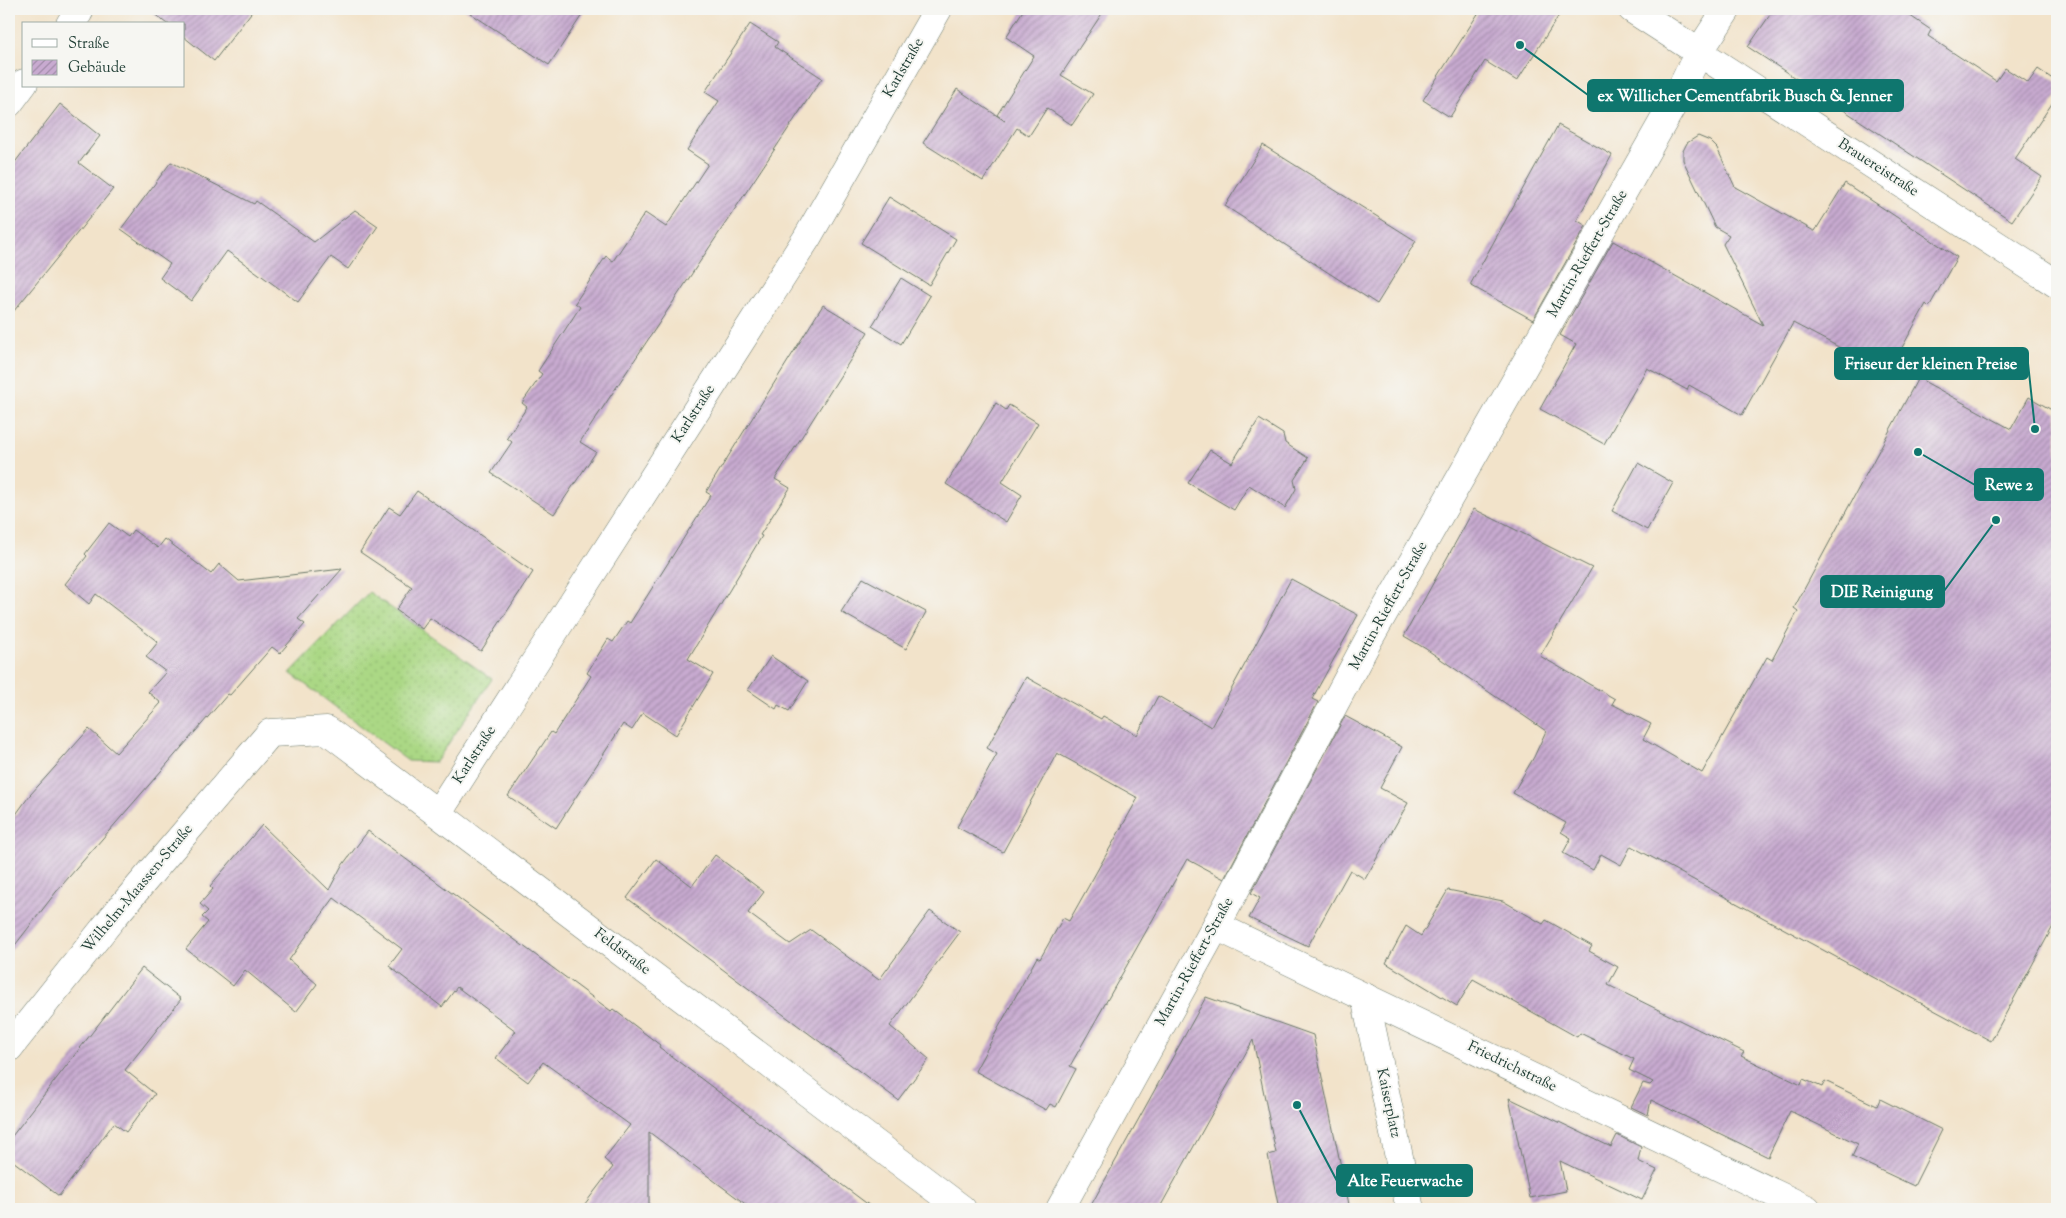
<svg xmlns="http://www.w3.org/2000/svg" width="2066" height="1218" font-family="'Sorts Mill Goudy',serif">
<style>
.grass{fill:url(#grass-dots);stroke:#658a5c}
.building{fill:url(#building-hatch)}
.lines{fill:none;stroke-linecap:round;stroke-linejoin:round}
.minor-casing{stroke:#697768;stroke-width:29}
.minor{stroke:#fff;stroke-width:28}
.labels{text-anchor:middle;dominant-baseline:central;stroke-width:4;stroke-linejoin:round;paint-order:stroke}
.street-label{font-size:15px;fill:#1f3d34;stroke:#f6f6f2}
.leader{fill:none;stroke:#0f766e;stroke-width:2}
.callout-dot{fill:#0f766e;stroke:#f6f6f2;stroke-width:2}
.callout{fill:#0f766e;stroke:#0f766e;stroke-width:2}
.callout-label{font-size:16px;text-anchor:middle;font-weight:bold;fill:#fff}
</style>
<defs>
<pattern id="grass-dots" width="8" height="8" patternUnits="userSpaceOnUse" patternTransform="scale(1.25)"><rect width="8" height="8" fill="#abd885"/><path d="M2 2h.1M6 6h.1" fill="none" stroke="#93ba73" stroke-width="1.8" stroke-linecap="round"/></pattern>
<pattern id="building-hatch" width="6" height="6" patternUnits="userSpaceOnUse" patternTransform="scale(1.25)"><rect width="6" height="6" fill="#c8aad0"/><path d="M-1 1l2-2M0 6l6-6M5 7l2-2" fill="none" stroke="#a28caa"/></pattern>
</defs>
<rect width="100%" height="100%" fill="#f6f6f2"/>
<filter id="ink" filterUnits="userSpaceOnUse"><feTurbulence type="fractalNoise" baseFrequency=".02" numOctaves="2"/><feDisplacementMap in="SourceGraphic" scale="10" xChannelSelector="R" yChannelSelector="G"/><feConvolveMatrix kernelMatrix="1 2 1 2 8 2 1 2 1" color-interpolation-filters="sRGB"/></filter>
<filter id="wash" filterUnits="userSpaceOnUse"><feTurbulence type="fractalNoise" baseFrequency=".0096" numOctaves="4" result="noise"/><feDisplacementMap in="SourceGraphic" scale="20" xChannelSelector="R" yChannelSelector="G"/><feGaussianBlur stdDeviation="1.12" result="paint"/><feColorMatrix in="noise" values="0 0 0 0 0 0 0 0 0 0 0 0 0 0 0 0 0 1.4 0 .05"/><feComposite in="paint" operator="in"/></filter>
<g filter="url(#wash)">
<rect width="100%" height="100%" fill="#f2e3ca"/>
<!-- grass -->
<path class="grass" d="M 369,592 L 492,679 L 436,762 L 408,761 L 290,673 Z"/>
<g id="blocks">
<!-- building -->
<g class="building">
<path d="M 148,9 L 254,9 L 214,61 L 184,37 L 184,24 L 167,24 Z"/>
<path d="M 464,9 L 586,9 L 549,65 Z"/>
<path d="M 1024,9 L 1105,9 L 1061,75 L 1093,94 L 1072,125 L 1047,108 L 1029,136 L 1017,128 L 983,181 L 923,143 L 957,89 L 1005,121 L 997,115 L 1034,56 L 1006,37 Z"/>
<path d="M 1481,9 L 1563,9 L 1517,81 L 1485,61 L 1450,117 L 1423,100 Z"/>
<path d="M 1774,9 L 1900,9 L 1931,30 L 1928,36 L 1996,81 L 2005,68 L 2028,83 L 2038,69 L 2057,82 L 2057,96 L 2015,159 L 2042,177 L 2012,221 L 1748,47 Z"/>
<path d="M 750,24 L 778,42 L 775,47 L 822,78 L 580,442 L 596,452 L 554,514 L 491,473 L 512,442 L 507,438 L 527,407 L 522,403 L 542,374 L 538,371 L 580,307 L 575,303 L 606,256 L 613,261 L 645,213 L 666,227 L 708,164 L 687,150 L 719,101 L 705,92 Z"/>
<path d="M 60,104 L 100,136 L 79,163 L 113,189 L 9,317 L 9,170 Z"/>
<path d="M 1558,125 L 1612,155 L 1577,220 L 1586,226 L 1533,320 L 1470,285 Z"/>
<path d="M 1698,136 L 1710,141 L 1717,148 L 1735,187 L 1814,231 L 1815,231 L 1845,183 L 1957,257 L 1929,307 L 1926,304 L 1888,373 L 1793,323 L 1742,415 L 1689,385 L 1687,390 L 1647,368 L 1604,444 L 1540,409 L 1576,344 L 1560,335 L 1613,241 L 1763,325 L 1723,244 L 1729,235 L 1715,227 L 1683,160 L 1683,151 L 1687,143 Z"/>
<path d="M 1263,145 L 1416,241 L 1377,304 L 1225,206 Z"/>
<path d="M 171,162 L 254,204 L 256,201 L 314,242 L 355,210 L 378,226 L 348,269 L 331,257 L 298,302 L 227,251 L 191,301 L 160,278 L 170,264 L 121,229 Z"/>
<path d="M 889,197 L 956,239 L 929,285 L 861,243 Z"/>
<path d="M 901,278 L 930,296 L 901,344 L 872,326 Z"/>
<path d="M 823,305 L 868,332 L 775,479 L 790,488 L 760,535 L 762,536 L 688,659 L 713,674 L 676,735 L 643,713 L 632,730 L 623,724 L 556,828 L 508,796 L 551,732 L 554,734 L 591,676 L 587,673 L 608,639 L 613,642 L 627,621 L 630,623 L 711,495 L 706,492 Z"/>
<path d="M 1918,378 L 2011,429 L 2029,397 L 2057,413 L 2057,919 L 1991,1041 L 1631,846 L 1621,865 L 1601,854 L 1593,870 L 1563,853 L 1571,838 L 1561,832 L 1566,823 L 1513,793 L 1534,757 L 1546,731 L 1426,649 L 1404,636 L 1474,509 L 1592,568 L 1540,656 L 1615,699 L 1612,704 L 1651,724 L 1643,739 L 1702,773 L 1767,657 L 1772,660 L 1798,611 L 1794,608 Z"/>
<path d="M 996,403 L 1006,410 L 1009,405 L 1038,423 L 1002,482 L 1022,495 L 1006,522 L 946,484 Z"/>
<path d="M 1259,419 L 1283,434 L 1285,443 L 1308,458 L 1294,480 L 1296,489 L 1285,508 L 1249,485 L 1234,510 L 1188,483 L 1210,450 L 1232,463 Z"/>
<path d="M 1638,463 L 1673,483 L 1647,530 L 1612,511 Z"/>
<path d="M 417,491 L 533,572 L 481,651 L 430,618 L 422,629 L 396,610 L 412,587 L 360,552 L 389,507 L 400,514 Z"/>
<path d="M 109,523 L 128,537 L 133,530 L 158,548 L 165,539 L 211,574 L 219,564 L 239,581 L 342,569 L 298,619 L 305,624 L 280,653 L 272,647 L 230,695 L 228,694 L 56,892 L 9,953 L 9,824 L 30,795 L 89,729 L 116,753 L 161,703 L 148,692 L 166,672 L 146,657 L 158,642 L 96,594 L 89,604 L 65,584 L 87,556 L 85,554 Z"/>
<path d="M 863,578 L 926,612 L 906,649 L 841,612 Z"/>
<path d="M 1291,579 L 1358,615 L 1312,699 L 1318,702 L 1224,879 L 1187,859 L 1070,1066 L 1076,1069 L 1056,1107 L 1050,1104 L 1046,1110 L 975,1071 L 1037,957 L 1040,959 L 1063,918 L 1069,921 L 1138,798 L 1057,753 L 1003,852 L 957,827 L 997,754 L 987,748 L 1026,677 L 1101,719 L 1103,716 L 1137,735 L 1158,696 L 1211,727 Z"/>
<path d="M 771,656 L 808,681 L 789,711 L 778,705 L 776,709 L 748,690 Z"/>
<path d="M 1345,716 L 1402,747 L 1380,788 L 1408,803 L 1365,879 L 1350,870 L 1308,946 L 1249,918 L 1260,898 L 1251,893 Z"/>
<path d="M 262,825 L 329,890 L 341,867 L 368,831 L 611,1011 L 613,1009 L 660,1045 L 659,1047 L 874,1209 L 752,1209 L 649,1132 L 649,1209 L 581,1209 L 613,1167 L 604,1159 L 630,1125 L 543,1062 L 528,1082 L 496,1058 L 516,1031 L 457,987 L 442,1007 L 389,966 L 402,949 L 334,898 L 289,960 L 317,984 L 296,1012 L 245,970 L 233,986 L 186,949 L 208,922 L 202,917 L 208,911 L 200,904 L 213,889 L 210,886 Z"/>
<path d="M 715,855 L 764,892 L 748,913 L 790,944 L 811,930 L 879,980 L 930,911 L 960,932 L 890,1026 L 929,1059 L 898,1100 L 627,898 L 656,859 L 692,886 Z"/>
<path d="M 1448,890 L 1503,901 L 1543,924 L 1546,920 L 1592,946 L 1589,951 L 1618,967 L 1608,985 L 1744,1052 L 1741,1056 L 1801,1085 L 1803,1079 L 1822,1087 L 1825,1081 L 1877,1106 L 1880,1099 L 1942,1130 L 1914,1186 L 1852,1157 L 1858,1144 L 1790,1111 L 1768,1157 L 1651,1100 L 1648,1115 L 1631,1107 L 1643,1083 L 1650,1085 L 1653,1082 L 1629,1070 L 1634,1059 L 1580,1033 L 1577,1037 L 1473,979 L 1457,1006 L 1386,963 L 1406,926 L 1421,936 Z"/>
<path d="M 142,968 L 181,999 L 125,1070 L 155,1094 L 126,1132 L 114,1123 L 59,1196 L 9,1158 L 9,1140 Z"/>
<path d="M 1206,997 L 1313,1035 L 1350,1209 L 1279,1209 L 1268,1155 L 1276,1153 L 1253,1040 L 1159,1209 L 1089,1209 Z"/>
<path d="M 1509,1098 L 1611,1147 L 1617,1135 L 1641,1147 L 1638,1161 L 1657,1170 L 1642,1200 L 1560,1161 L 1566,1191 L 1530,1198 Z"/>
</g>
</g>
</g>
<g filter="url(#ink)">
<use href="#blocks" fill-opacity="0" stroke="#697768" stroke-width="1"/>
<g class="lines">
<defs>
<g id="minor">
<path d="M 1632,9 L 2057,284"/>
<path d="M 70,24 L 79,12 L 78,9"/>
<path d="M 9,103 L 24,83"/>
<path d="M 438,813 L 807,238 L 938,9"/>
<path d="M 1216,926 L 1807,1209"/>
<path d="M 1365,997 L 1410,1209"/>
<path d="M 9,1048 L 114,916 L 270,733 L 327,730 L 962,1209"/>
<path d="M 1060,1209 L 1216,926 L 1370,637 L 1676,99 L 1699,52 L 1727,9"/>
</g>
</defs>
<!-- minor casing -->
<use href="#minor" class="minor-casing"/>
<!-- minor -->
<use href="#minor" class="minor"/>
</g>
</g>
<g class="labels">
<!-- street labels -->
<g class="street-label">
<text transform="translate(904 68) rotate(-60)">Karlstraße</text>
<text transform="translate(1878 168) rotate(33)">Brauereistraße</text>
<text transform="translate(1588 254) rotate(-60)">Martin-Rieffert-Straße</text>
<text transform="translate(694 414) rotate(-57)">Karlstraße</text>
<text transform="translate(1389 606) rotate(-61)">Martin-Rieffert-Straße</text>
<text transform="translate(475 755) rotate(-57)">Karlstraße</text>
<text transform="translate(138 889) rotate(-50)">Wilhelm-Maassen-Straße</text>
<text transform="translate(622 952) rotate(37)">Feldstraße</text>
<text transform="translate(1195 962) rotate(-61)">Martin-Rieffert-Straße</text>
<text transform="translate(1512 1067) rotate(26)">Friedrichstraße</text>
<text transform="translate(1388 1103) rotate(78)">Kaiserplatz</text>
</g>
</g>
<!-- callouts -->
<path class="leader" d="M1520 45L1588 95M2035 429L2028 363M1918 452L1975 485M1996 520L1944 591M1297 1105L1337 1181"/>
<g class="callout-dot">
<circle cx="1520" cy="45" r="5"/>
<circle cx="2035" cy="429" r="5"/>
<circle cx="1918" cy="452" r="5"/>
<circle cx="1996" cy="520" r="5"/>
<circle cx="1297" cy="1105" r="5"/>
</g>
<g class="callout">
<rect x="1588" y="80" width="315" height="31" rx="5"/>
<rect x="1835" y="348" width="193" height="31" rx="5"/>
<rect x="1975" y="469" width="68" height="31" rx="5"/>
<rect x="1821" y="576" width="123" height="31" rx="5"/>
<rect x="1337" y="1165" width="135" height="31" rx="5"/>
</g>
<g class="callout-label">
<text x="1745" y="101">ex Willicher Cementfabrik Busch &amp; Jenner</text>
<text x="1931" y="369">Friseur der kleinen Preise</text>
<text x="2009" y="490">Rewe 2</text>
<text x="1882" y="597">DIE Reinigung</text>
<text x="1405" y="1186">Alte Feuerwache</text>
</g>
<!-- margin -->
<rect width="2066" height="1218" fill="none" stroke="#f6f6f2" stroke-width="30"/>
<!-- legend -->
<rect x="22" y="22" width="162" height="65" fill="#f6f6f2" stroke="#a0aca6"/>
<rect x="32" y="39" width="25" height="8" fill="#ffffff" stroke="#a0aca6"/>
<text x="68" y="48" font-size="15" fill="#1f3d34">Straße</text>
<rect x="32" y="60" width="25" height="15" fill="url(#building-hatch)" stroke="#a0aca6"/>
<text x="68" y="72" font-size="15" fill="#1f3d34">Gebäude</text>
</svg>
